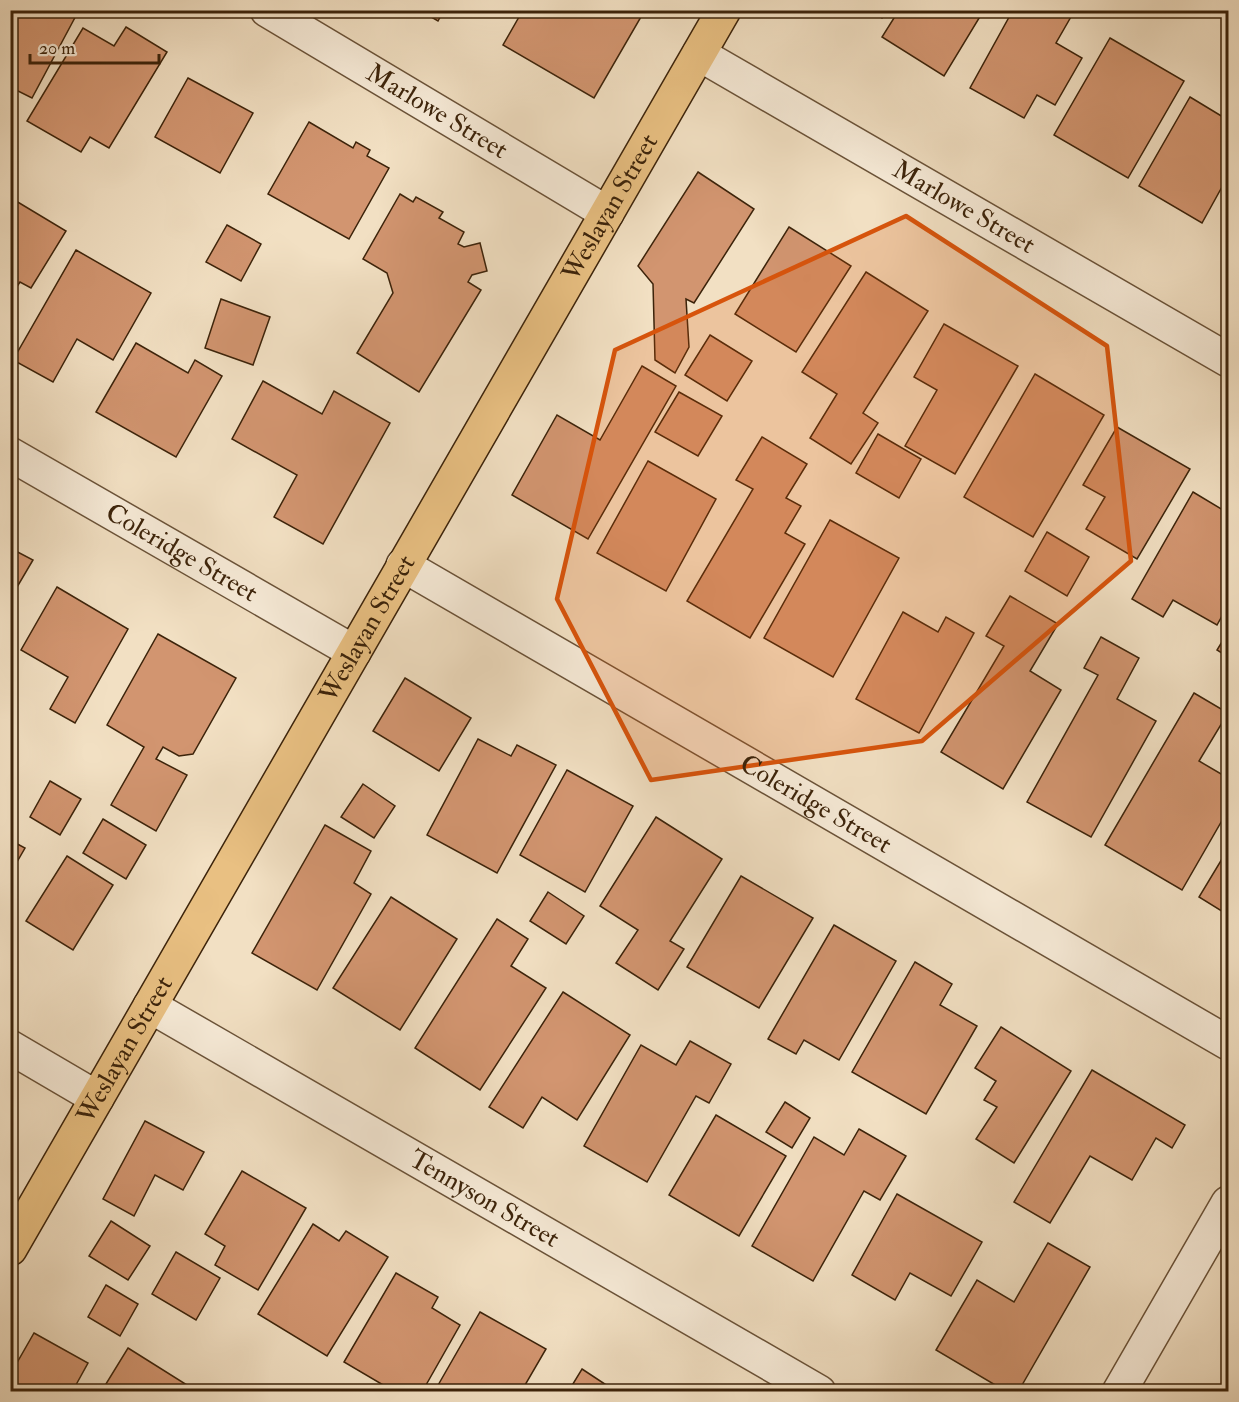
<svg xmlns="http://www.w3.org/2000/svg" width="1239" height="1402" font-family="'IM FELL Double Pica',serif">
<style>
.building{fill:#d29570;stroke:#3c230a;stroke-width:1.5}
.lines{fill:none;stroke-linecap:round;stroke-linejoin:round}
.minor-casing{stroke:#6a5238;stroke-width:36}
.major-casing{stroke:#3c230a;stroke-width:36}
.minor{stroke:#f7ebd8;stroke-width:33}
.major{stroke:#e9c082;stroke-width:33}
.marked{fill:#d7540c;fill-opacity:0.2;stroke:#d7540c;stroke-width:4.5;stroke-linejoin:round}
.labels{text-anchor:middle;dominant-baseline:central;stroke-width:5;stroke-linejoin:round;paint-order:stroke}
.street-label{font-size:26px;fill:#3c230a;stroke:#f7ebd8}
</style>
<rect width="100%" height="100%" fill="#f2e0c3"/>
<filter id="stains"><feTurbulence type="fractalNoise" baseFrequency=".00333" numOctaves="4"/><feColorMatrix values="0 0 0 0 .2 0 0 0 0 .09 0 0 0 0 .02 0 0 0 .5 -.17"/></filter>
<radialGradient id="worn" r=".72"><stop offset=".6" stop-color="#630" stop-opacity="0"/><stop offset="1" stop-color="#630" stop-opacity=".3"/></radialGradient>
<!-- building -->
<g class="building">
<path d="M 10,10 L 79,10 L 32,98 L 10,87 Z"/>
<path d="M 419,10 L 444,10 L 438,21 Z"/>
<path d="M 476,10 L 492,10 L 488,17 Z"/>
<path d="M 523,10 L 645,10 L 594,98 L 503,45 Z"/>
<path d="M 826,10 L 840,10 L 836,16 Z"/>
<path d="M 869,10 L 886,10 L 882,18 Z"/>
<path d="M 899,10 L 984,10 L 944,76 L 882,37 Z"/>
<path d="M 1013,10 L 1064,10 L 1072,15 L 1056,43 L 1082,58 L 1055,105 L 1037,95 L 1024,118 L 970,88 Z"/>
<path d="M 126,27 L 167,52 L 109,148 L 90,137 L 81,152 L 27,121 L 83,28 L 114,46 Z"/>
<path d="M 1110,38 L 1184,81 L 1128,178 L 1054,135 Z"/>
<path d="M 188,78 L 253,113 L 220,173 L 155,137 Z"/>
<path d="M 1190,97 L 1228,120 L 1228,176 L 1202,223 L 1139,186 Z"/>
<path d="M 309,122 L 353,148 L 356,142 L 370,150 L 367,156 L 389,168 L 349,239 L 268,194 Z"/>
<path d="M 698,172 L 754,209 L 694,303 L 686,299 L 689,347 L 675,373 L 655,360 L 653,284 L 638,266 Z"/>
<path d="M 400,194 L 413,202 L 416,197 L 443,212 L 439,218 L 464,232 L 458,244 L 464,247 L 480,243 L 487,271 L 472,275 L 468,282 L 481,290 L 419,392 L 357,353 L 393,293 L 387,273 L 363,259 Z"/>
<path d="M 16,201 L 66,231 L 31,288 L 20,282 L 10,297 L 10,211 Z"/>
<path d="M 227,225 L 261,244 L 241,281 L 206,262 Z"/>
<path d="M 789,227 L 851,266 L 796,352 L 735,314 Z"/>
<path d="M 76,250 L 151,293 L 113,360 L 77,339 L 53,382 L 13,360 Z"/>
<path d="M 866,272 L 928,311 L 863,413 L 878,423 L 851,464 L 810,438 L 837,394 L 802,372 Z"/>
<path d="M 221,299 L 270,317 L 253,365 L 205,348 Z"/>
<path d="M 944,324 L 1018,366 L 955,474 L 905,446 L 937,390 L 914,377 Z"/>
<path d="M 710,335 L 752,361 L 727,401 L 685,375 Z"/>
<path d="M 136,343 L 188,373 L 195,360 L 222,376 L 176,457 L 96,412 Z"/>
<path d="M 642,366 L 676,386 L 588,539 L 512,495 L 557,415 L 600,440 Z"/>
<path d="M 1035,374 L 1104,415 L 1033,537 L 964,497 Z"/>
<path d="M 263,381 L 322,414 L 334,391 L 390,423 L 323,544 L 274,517 L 297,475 L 232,439 Z"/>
<path d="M 679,392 L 722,416 L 698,456 L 655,432 Z"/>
<path d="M 1117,427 L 1190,469 L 1137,559 L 1086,529 L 1105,497 L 1083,485 Z"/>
<path d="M 878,434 L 921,459 L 899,498 L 856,473 Z"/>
<path d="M 762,437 L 807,464 L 786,498 L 801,506 L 785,533 L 805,544 L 750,638 L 687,601 L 753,489 L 736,480 Z"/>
<path d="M 648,461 L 716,499 L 666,591 L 597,553 Z"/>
<path d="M 1193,492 L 1228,513 L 1228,605 L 1217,625 L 1173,600 L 1163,617 L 1132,599 Z"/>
<path d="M 830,520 L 899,558 L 833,677 L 764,638 Z"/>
<path d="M 1047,532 L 1089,557 L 1067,596 L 1025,571 Z"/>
<path d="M 10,548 L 33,560 L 10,599 Z"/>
<path d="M 57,587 L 128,629 L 75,723 L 50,709 L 68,677 L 21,650 Z"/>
<path d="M 1010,596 L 1058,624 L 1030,671 L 1061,690 L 1003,789 L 941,752 L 1004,646 L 986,636 Z"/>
<path d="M 903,612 L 938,632 L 946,617 L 974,633 L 919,733 L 856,699 Z"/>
<path d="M 1228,632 L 1228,657 L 1217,650 Z"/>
<path d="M 158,634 L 236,678 L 193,754 L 179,756 L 163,747 L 156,759 L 187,775 L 156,831 L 111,805 L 144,747 L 107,725 Z"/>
<path d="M 1101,637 L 1139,658 L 1117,699 L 1156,721 L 1091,837 L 1027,802 L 1098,675 L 1084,668 Z"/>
<path d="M 405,678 L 471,718 L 439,771 L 373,731 Z"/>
<path d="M 1194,693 L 1228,713 L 1199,761 L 1228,778 L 1228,810 L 1182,890 L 1105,845 Z"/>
<path d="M 478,739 L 511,756 L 517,745 L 556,765 L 497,873 L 427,835 Z"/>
<path d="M 567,770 L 633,806 L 585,892 L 520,855 Z"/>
<path d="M 50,781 L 81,799 L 60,835 L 30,817 Z"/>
<path d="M 363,784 L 395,806 L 374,838 L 341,817 Z"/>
<path d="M 656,817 L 722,859 L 670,941 L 684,949 L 658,990 L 616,963 L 638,930 L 600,906 Z"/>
<path d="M 103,819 L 146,845 L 126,879 L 83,853 Z"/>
<path d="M 325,825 L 371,851 L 354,883 L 371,894 L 317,990 L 252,953 Z"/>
<path d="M 10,840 L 25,848 L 10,874 Z"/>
<path d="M 1228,849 L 1228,915 L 1199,897 Z"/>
<path d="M 67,856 L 113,885 L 73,950 L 26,921 Z"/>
<path d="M 741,876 L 813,918 L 759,1008 L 687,967 Z"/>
<path d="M 548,892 L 584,916 L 566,944 L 530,921 Z"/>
<path d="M 391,897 L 457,939 L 400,1030 L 333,988 Z"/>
<path d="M 497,919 L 528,939 L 511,966 L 546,988 L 480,1090 L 415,1048 Z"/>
<path d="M 834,925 L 896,961 L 839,1060 L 804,1040 L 796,1054 L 768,1039 Z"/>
<path d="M 915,962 L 952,984 L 940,1005 L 977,1026 L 926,1114 L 852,1072 Z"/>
<path d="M 563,992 L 630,1035 L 577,1120 L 542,1097 L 523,1128 L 489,1107 Z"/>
<path d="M 1001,1027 L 1071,1071 L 1014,1163 L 976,1139 L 997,1107 L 984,1100 L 996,1081 L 975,1068 Z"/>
<path d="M 690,1041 L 731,1064 L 709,1103 L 696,1096 L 647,1182 L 584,1146 L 641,1045 L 676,1065 Z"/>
<path d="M 1092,1070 L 1185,1125 L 1172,1148 L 1156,1138 L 1132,1180 L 1090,1156 L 1050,1223 L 1014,1202 Z"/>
<path d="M 785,1102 L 810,1118 L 792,1148 L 766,1132 Z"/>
<path d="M 716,1115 L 786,1156 L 739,1236 L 669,1195 Z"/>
<path d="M 145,1121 L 204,1152 L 183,1190 L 155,1175 L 134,1216 L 103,1199 Z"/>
<path d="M 859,1129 L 906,1156 L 880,1200 L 864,1191 L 813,1281 L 752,1246 L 814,1137 L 844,1155 Z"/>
<path d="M 242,1171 L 306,1208 L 258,1290 L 215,1265 L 225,1246 L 205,1234 Z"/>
<path d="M 897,1194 L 982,1242 L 951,1296 L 910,1273 L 895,1300 L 852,1275 Z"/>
<path d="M 111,1221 L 150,1246 L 128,1280 L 89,1256 Z"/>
<path d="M 313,1224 L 339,1241 L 346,1231 L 388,1257 L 327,1356 L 258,1314 Z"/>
<path d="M 1048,1243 L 1090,1267 L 1018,1392 L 1007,1392 L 936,1350 L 977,1280 L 1014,1302 Z"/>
<path d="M 176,1252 L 220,1278 L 196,1320 L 152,1294 Z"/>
<path d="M 396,1273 L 438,1297 L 432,1308 L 460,1325 L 422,1392 L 395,1392 L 344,1362 Z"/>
<path d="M 106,1285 L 138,1304 L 120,1336 L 88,1317 Z"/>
<path d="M 480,1312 L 546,1349 L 521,1392 L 444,1392 L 437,1387 Z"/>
<path d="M 34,1333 L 88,1363 L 72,1392 L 10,1392 L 10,1375 Z"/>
<path d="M 128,1348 L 195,1390 L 194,1392 L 101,1392 Z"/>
<path d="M 582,1369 L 617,1392 L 568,1392 Z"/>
<path d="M 1227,1381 L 1228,1392 L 1221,1392 Z"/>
</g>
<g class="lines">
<defs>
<g id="minor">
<path id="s1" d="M 267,10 L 607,213"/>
<path id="s2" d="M 699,54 L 1228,360"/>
<path id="s3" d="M 10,454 L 354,652"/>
<path id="s4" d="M 403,565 L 1228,1043"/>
<path id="s5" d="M 150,1006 L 819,1392"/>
<path d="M 10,1047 L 97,1098"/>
<path d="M 1119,1392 L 1228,1203"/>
</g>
<g id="major">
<path id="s6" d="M 10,1249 L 724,10"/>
</g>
</defs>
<!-- minor casing -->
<use href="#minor" class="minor-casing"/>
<!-- major casing -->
<use href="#major" class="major-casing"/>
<!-- minor -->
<use href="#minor" class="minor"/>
<!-- major -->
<use href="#major" class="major"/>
</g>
<!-- marked area -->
<path class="marked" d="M 906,216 L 1107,346 L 1131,561 L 922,741 L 651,780 L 557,599 L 615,350 Z"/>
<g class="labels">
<!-- street labels -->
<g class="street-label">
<text stroke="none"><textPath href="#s1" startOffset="198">Marlowe Street</textPath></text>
<text stroke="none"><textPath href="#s2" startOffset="306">Marlowe Street</textPath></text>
<text stroke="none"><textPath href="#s6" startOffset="1202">Weslayan Street</textPath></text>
<text stroke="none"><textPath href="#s3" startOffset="198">Coleridge Street</textPath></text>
<text stroke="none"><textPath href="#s6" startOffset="716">Weslayan Street</textPath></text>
<text stroke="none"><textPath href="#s4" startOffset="477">Coleridge Street</textPath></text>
<text stroke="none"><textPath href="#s6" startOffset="230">Weslayan Street</textPath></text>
<text stroke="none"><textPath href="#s5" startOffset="386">Tennyson Street</textPath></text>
</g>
</g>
<!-- margin -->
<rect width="1239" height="1402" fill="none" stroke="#f2e0c3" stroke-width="36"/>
<rect x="12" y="12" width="1215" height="1378" fill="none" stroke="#3c230a" stroke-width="3"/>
<rect x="18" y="18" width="1203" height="1366" fill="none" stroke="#3c230a" stroke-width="1.5"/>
<!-- scale -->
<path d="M30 54v9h129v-9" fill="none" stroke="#3c230a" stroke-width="3"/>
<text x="39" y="54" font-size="18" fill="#3c230a" stroke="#f7ebd8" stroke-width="4.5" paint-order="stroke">20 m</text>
<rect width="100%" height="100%" filter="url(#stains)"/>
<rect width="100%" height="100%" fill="url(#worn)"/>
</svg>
